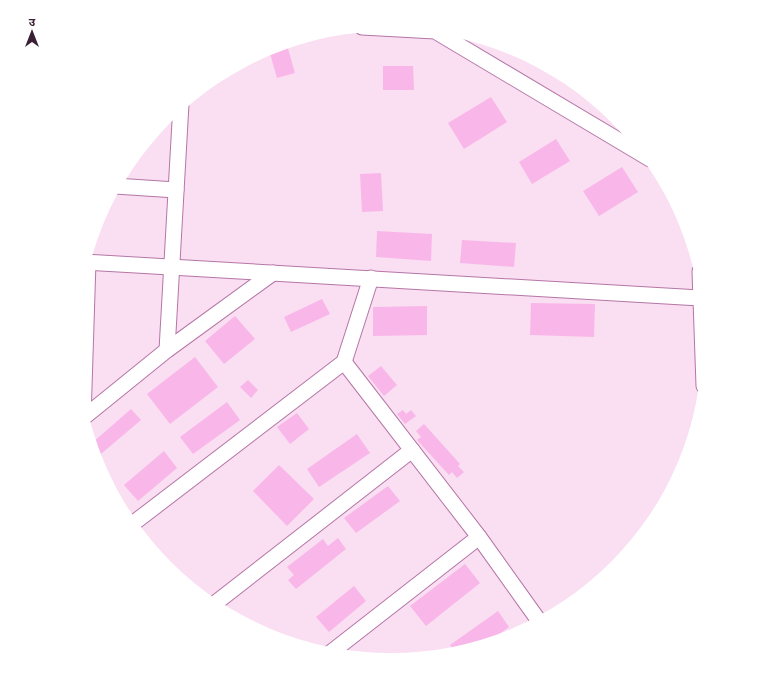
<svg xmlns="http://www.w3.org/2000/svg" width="781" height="684" font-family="'Asap Condensed','Noto Sans Devanagari',sans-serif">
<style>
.building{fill:#f9b7e9}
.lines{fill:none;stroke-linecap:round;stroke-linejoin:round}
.street-casing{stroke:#b576a6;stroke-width:17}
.street{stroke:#fff;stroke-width:15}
</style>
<rect width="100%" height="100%" fill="#fadef2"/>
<!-- building -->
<g class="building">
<path d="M 287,45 L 295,73 L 277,78 L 269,50 Z"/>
<path d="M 383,66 L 413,66 L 414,90 L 383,90 Z"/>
<path d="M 491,97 L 507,122 L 464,149 L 448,123 Z"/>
<path d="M 556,139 L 570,161 L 532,184 L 519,162 Z"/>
<path d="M 622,167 L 638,192 L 599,216 L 583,191 Z"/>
<path d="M 381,173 L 383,211 L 362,212 L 360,174 Z"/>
<path d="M 377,231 L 432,234 L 431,261 L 376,257 Z"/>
<path d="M 462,240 L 516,243 L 514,267 L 460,263 Z"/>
<path d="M 322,299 L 330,314 L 291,332 L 284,317 Z"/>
<path d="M 531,303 L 595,304 L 594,337 L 530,335 Z"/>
<path d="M 427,306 L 427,335 L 373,336 L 373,307 Z"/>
<path d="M 235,316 L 255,339 L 224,364 L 205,341 Z"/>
<path d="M 195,357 L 218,387 L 170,424 L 147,394 Z"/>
<path d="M 381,366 L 397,385 L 384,396 L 368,376 Z"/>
<path d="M 248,380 L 258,390 L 251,398 L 240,387 Z"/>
<path d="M 227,402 L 240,420 L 193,454 L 180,437 Z"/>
<path d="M 131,409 L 141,420 L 95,459 L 91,444 Z"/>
<path d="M 403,410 L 406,414 L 411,410 L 416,416 L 405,424 L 397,414 Z"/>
<path d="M 297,413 L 309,429 L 290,444 L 277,427 Z"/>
<path d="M 424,424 L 460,464 L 458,466 L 464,472 L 457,478 L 452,472 L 449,475 L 417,440 L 421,437 L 416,431 Z"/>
<path d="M 357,434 L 370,453 L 319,487 L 307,469 Z"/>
<path d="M 164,451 L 177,468 L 138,501 L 124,485 Z"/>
<path d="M 279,465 L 314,499 L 287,526 L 253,491 Z"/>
<path d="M 388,486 L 400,501 L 356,533 L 344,518 Z"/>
<path d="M 338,538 L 346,549 L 296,589 L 288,580 L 294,575 L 287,567 L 323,539 L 328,546 Z"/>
<path d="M 465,564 L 480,583 L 426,626 L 410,606 Z"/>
<path d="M 354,586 L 366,601 L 329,632 L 316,617 Z"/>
<path d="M 498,611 L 509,627 L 486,644 L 456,653 L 450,645 Z"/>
</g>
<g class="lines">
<defs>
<g id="street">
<path d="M 362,27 L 435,31 L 650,159"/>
<path d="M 115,186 L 176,190"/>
<path d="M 84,262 L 700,298"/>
<path d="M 700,271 L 704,386"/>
<path d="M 167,350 L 181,104"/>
<path d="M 344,362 L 479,537 L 539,621"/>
<path d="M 83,418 L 167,350 L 273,273"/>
<path d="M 83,418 L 88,262"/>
<path d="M 131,525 L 344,362 L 371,278"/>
<path d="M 213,605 L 412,450"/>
<path d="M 329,654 L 479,537"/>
</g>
</defs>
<!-- street casing -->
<use href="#street" class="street-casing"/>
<!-- street -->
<use href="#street" class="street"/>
</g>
<!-- crop -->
<path d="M0 0H781V684H0ZM80 342a311 311 0 1 1 622 0a311 311 0 1 1-622 0Z" fill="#fff" fill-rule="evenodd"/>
<!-- north arrow -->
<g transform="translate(32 32)" stroke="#ffffff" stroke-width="3" paint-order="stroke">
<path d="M0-3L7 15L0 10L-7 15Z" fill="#3a2034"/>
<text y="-6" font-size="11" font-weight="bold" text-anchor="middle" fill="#3a2034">उ</text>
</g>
</svg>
